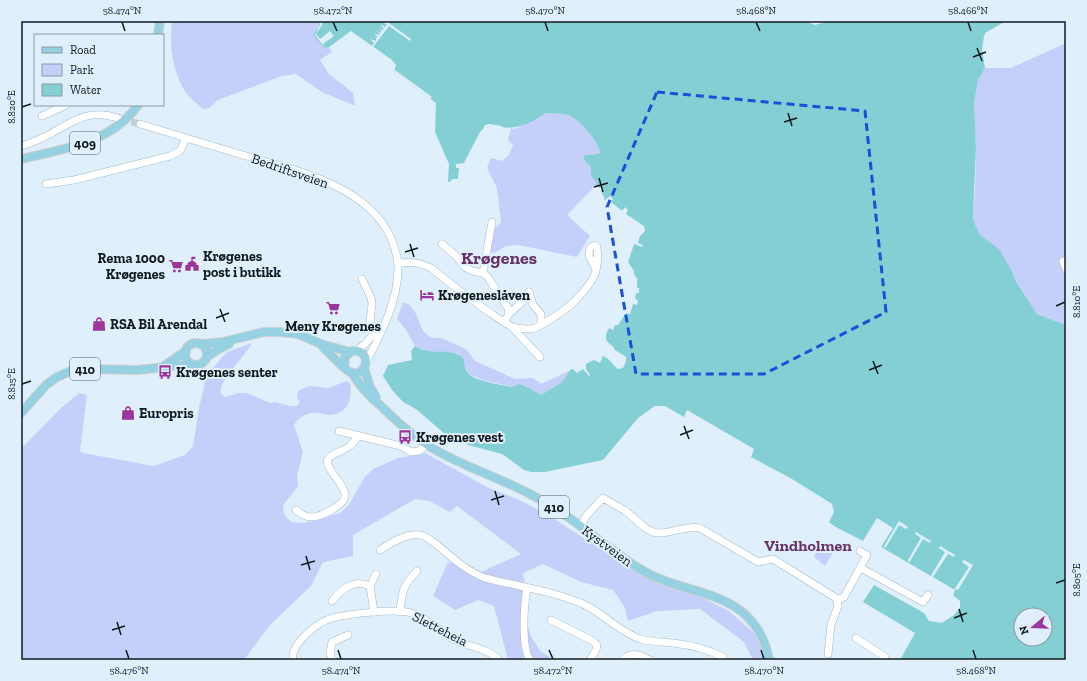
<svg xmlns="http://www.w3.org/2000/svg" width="1087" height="681" font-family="'Zilla Slab',serif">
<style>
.green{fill:#c4d0f9}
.water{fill:#84cfd4;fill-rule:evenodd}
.pier{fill:#dff0fc}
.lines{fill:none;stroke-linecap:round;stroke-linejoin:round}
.minor-tunnel{stroke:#c0d0db;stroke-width:7;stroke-dasharray:7 3.5;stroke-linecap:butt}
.minor-casing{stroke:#a4b9c6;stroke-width:8}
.major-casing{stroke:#d0d1d2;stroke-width:10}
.minor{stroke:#fff;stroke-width:7}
.major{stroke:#95d1e1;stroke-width:8}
.marked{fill:none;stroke:#1d4ed8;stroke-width:3;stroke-dasharray:8 5;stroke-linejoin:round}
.ticks{fill:none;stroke:#131a1f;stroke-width:1.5}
.labels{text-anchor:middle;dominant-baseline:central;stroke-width:4;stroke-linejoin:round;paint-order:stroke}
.shield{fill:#dff0fc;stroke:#505a61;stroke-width:1}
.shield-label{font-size:13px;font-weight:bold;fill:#131a1f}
.street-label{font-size:14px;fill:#131a1f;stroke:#dff0fc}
.poi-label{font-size:14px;font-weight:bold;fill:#131a1f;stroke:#dff0fc;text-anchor:start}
.quarter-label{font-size:16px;font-weight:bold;fill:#653365;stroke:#dff0fc}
.district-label{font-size:18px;font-weight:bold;fill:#653365;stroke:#dff0fc}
.neatline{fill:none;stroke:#131a1f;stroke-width:1.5}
.ticks-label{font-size:10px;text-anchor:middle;fill:#131a1f}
</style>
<rect width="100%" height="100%" fill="#dff0fc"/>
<!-- green -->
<g class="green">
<path d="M 172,21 L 318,21 L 319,24 L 317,29 L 325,48 L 329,47 L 332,52 L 320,60 L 329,74 L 353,93 L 355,106 L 322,92 L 296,74 L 282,76 L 218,100 L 209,108 L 203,109 C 196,103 187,96 183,88 C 172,68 169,43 172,21 Z"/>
<path d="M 1066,43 L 1066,325 L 1037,314 L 1015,280 L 1013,273 L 997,247 L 989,243 L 980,236 L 974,222 L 973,216 C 975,194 976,171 976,149 C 976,126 968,86 985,68 L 1011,68 Z"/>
<path d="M 546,113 C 553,114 561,113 568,115 C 578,118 600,143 600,153 L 598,154 L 585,155 L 583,159 L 591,167 L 597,184 L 567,215 L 590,236 L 577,257 L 518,245 L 506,246 L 494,253 L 490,252 L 494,230 L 501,222 L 497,188 L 487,168 L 491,158 L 502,161 L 509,155 L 513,145 L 508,140 L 511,128 L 514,129 L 537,119 Z"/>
<path d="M 403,302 C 418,306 417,323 425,333 C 427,335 431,337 433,338 L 441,338 L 466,349 L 475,361 L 515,379 L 533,378 L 541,384 L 571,370 L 562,382 L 541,395 L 529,388 L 512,387 L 483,380 L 469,374 L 464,365 L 464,359 L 457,353 L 425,351 L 420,349 L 415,346 L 406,330 L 397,319 Z"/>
<path d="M 252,343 C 245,357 223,376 221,389 C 220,391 221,394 222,395 L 225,397 L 238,393 L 247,393 L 270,403 L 275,402 L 290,406 L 297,406 L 300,402 L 297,398 L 298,391 L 309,386 L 329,388 L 346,381 L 350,383 C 353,398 348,414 330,415 C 325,415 322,413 318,413 C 308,412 299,417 294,425 L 303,452 L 297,476 L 298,486 L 284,504 L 283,510 L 286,517 L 291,522 L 302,523 L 313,521 L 340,513 L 349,505 L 364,478 L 373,469 L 398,458 L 425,453 L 487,487 L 517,499 L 547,514 L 634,571 L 665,585 L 699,596 L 729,611 L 755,634 L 777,660 L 753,660 L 744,642 L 700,609 L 657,611 L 628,621 L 624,606 L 613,590 L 581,582 L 543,564 L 523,573 L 528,598 L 524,615 L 531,636 L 540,651 L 554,660 L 508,660 L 494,606 L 478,600 L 455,610 L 433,596 L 448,562 L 481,572 L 521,554 L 457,506 L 450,512 L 429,501 L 415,499 L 353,535 L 353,556 L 323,562 L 311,586 L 270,625 L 244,660 L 21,660 L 21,449 L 61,408 L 79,393 L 87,395 L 80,451 L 83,453 L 154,466 L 185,455 L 193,446 L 199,408 L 205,382 L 209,374 L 217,363 L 227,352 Z"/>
<path d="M 821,542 L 835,549 L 825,566 L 814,557 Z"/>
</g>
<!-- water -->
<path class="water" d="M 318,21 L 805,21 L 815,25 L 829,21 L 1006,21 L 985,33 L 984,37 L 982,49 L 985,68 L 978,80 L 974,103 L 976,147 L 973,216 L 974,222 L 980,235 L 999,249 L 1013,273 L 1015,280 L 1037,314 L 1066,325 L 1066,660 L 900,660 L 915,633 L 863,602 L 874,585 L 924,613 L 929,621 L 942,623 L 954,615 L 960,608 L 960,601 L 953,595 L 955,590 L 881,547 L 893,528 L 877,518 L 863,541 L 834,526 L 829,522 L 834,512 L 832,504 L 792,479 L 751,457 L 754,449 L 687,410 L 684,417 L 665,406 L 655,406 L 638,418 L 603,460 L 545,472 L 531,472 L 524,470 L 502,454 L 468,445 L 446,435 L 416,409 L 403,402 L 392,390 L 383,376 L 388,365 L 412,360 L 411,351 L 415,346 C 430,357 454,346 464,359 C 464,364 465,370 469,374 C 476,381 502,385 512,387 L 519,384 L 529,388 L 541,395 L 562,382 L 571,369 L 573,369 L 577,373 L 583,369 L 589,376 L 590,375 L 586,369 L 586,364 L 594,360 L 600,363 L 603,356 C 611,359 612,365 618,369 L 623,368 L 626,361 L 626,357 L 615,350 L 613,346 C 605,342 604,336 609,328 L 613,330 L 615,325 L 618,325 L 626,313 L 630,314 L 633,304 L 637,305 L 638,301 L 635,298 L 636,293 L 639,293 L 639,288 L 637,288 L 637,281 L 638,280 L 634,274 L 634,271 L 628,262 L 634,244 L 642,247 L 643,245 L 638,243 L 640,236 L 645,231 L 644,226 L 626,214 L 628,210 L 625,207 L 622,211 L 611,202 L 613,199 L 610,196 L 605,200 L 604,200 L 604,197 L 601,191 L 603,189 L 601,187 L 600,188 L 595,185 L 597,183 L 591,176 L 591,167 L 583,159 L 585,155 L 598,154 L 600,153 C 600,143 578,118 568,115 C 561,113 553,114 546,113 C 533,122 518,130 502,127 L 502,126 L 489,124 L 485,125 L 483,129 L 480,132 L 464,163 L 456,164 L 456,168 L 459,168 L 458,179 L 452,179 L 451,181 L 448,182 L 449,164 L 435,132 L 436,103 L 394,72 L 396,65 L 392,60 L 351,31 L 329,47 L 324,48 L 313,35 L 319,26 ZM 1021,615 L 1045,615 L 1045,639 L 1021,639 Z"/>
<!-- pier -->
<g class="pier">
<path d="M 319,21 L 327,21 L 322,23 L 322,25 L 316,34 L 320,39 L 330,31 L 334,36 L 323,44 L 325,48 L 315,35 L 320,25 Z"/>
<path d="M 382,21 L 386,21 L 411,39 L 410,41 L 389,26 L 373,47 L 372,46 L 374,43 L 370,39 L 376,41 L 376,38 L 372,35 L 377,38 L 377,36 L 374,33 L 378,35 L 380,34 L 376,30 L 381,33 L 381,30 L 378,27 L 382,30 L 384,29 L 380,24 L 385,27 L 387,25 Z"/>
<path d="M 395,70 L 432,97 L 430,99 L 394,72 Z"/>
<path d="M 899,521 L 908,527 L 906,529 L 899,525 L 886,547 L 883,548 Z"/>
<path d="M 916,532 L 931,541 L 930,543 L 923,539 L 909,563 L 908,560 L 921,538 L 915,534 Z"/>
<path d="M 940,546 L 955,555 L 954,557 L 948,554 L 933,577 L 931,577 L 932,574 L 945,552 L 939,548 Z"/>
<path d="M 964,560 L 973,565 L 958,590 L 957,589 L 955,590 L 954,590 L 969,567 L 962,562 Z"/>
</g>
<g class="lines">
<!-- minor-tunnel -->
<path class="minor-tunnel" d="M 121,119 L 140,124"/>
<defs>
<g id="minor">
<path d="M 42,116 L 66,105"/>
<path d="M 140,124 C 173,134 206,144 239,154 C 291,169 367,184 391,238 C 394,246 398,256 398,265 C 399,299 382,332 366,362"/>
<path d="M 21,146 C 31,143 41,139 50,134 C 75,120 88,109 118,118"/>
<path d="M 46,184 L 74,180 L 170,156 L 180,151 L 186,138"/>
<path d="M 442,244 L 455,255 L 465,267 L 472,271 L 483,273 L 487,276 L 508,308 L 509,314 L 504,322"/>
<path d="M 1063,261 L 1066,269"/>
<path d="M 398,263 C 411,262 420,262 431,268 C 451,284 471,300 492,314 C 499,319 506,324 513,327 C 519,329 526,329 531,329 C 540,328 568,308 575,301 C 592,282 600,275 597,247 L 595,245 L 590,248 L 589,256 L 596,269"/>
<path d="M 483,273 L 492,222"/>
<path d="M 362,279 L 371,298 L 372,304 L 370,321 L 375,334"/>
<path d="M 529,292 L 533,305 L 541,314 L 541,324"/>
<path d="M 509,314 L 522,302 L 529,292"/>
<path d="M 512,327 L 540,357"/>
<path d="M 356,351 L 365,344 L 377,330"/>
<path d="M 339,431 L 401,446 L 411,452 L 419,451 L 426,445"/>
<path d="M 296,510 C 301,514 305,517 311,517 C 320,517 347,505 345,494 C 343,482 328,473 327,460 C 334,450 349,453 358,436"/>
<path d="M 581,526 L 586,516 L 603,498 C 610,502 617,506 624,510 C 635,517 644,531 657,533 C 672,534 685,525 700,528 L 758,562 L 773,559 L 836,598 L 838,606 L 831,625 L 828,654"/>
<path d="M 380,550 C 391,543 406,533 420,535 C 430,536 453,560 463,566 C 470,571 477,575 485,578 C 517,586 552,591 583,604 C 603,613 619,632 640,639 C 651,642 662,642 673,643 C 691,645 707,649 723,657"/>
<path d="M 861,568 L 923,602 L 928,595"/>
<path d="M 527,588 C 524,604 521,647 530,660"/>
<path d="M 837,600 L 844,597 L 867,555 L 860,551"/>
<path d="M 332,601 C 343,588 353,579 370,586"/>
<path d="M 400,611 C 402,592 403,585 417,571"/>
<path d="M 374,612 L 370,586 L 376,574"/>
<path d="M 551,620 L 593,641 L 597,645 L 596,650 L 590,660"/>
<path d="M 856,638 L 885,657"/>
<path d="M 293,660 C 290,644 318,622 332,618 C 350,614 394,608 411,613 C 427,617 440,632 455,640 C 469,647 488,648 499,660"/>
<path d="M 333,660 L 330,653 L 332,642 L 348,635"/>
<path d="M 623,660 C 631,650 641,656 650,660"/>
</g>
<g id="major">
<path d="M 158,35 L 160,21"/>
<path d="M 21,159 C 64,149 111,143 138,105"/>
<circle cx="196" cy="354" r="11"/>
<path d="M 202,344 L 223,342 L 264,332 L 280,332 L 298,334 L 321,344 L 350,352"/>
<path d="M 321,345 C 325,349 346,371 350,372 C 367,380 374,348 352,351 L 345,357 L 344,367"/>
<path d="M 207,357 L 217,350 L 229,344"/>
<path d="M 164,366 L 186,351"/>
<path d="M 364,368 L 370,387 L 376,397"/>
<path d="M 352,373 C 357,381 364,390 371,397 C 373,400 377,402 380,405 C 394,419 409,433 426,444 C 442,455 459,462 477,470 C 503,481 529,492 553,507 C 586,527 613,555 647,573 C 676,589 715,591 741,611 C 757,624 766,641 769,660"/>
<path d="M 21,413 L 46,385 L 57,377 L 71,371 L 87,369 L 138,370 L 191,364"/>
</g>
</defs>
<!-- minor casing -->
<use href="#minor" class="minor-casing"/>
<!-- major casing -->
<use href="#major" class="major-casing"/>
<!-- minor -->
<use href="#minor" class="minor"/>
<!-- major -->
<use href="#major" class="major"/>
</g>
<!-- marked area -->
<path class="marked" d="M 657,92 L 865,111 L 886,312 L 764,374 L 636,374 L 607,207 Z"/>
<!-- ticks -->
<path class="ticks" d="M 122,22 L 125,31M 333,22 L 337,31M 545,22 L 548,31M 756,22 L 760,31M 968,22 L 971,31M 977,48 L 982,61M 973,57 L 986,52M 22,107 L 31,104M 788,113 L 792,126M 784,122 L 797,118M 599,178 L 603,192M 594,187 L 608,183M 410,244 L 414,257M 405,252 L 418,248M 1056,306 L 1065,302M 220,309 L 225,322M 216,318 L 229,313M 873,361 L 878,374M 869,370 L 882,365M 22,384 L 31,381M 684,426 L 689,439M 680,435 L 693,430M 495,491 L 499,505M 491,500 L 504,496M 306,556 L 310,570M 301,565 L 315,561M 1056,583 L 1065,580M 959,609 L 963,622M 954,618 L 967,613M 117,622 L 121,635M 112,630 L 125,626M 126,650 L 129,659M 338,650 L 341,659M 549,650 L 553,659M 761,650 L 764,659M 973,650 L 976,659"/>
<!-- icons -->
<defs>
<symbol id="civic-bare" viewBox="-9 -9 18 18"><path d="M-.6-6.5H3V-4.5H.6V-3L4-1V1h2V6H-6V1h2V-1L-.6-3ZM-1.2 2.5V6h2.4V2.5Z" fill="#9a369c" stroke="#dff0fc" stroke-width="2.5" paint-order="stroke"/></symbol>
<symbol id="supermarket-bare" viewBox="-9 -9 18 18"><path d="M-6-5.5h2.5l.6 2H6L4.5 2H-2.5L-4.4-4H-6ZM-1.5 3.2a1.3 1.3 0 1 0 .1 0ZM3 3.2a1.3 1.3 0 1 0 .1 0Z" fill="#9a369c" stroke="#dff0fc" stroke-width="2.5" paint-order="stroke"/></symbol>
<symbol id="hotel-bare" viewBox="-9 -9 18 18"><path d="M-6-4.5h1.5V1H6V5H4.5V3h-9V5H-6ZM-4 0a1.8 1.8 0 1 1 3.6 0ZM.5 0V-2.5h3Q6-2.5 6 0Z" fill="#9a369c" stroke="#dff0fc" stroke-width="2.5" paint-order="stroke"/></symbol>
<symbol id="shop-bare" viewBox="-9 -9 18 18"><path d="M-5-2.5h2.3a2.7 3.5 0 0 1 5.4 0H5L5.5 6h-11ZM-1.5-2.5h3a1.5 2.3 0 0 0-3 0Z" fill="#9a369c" stroke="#dff0fc" stroke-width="2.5" paint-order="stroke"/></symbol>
<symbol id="bus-bare" viewBox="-9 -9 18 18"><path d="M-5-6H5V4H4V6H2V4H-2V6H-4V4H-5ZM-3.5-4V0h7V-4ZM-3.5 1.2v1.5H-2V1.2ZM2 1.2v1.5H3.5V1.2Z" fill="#9a369c" stroke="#dff0fc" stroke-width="2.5" paint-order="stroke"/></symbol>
</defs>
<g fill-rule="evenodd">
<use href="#civic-bare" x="182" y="254" width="20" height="20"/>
<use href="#supermarket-bare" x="166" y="256" width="20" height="20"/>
<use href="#hotel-bare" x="417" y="285" width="20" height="20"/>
<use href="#supermarket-bare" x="323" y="298" width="20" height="20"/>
<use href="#shop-bare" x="89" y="314" width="20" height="20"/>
<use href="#bus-bare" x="155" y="362" width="20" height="20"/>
<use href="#shop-bare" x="118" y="403" width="20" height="20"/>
<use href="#bus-bare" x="395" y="427" width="20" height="20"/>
</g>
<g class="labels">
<!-- shield labels -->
<g class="shield">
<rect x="70" y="132" width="30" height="22" rx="3"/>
<rect x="70" y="358" width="30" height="22" rx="3"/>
<rect x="539" y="496" width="30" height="22" rx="3"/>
</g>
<g class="shield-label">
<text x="85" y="143">409</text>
<text x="85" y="369">410</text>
<text x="554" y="507">410</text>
</g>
<!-- street labels -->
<g class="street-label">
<text transform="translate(290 171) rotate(19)">Bedriftsveien</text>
<text transform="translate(607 546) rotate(36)">Kystveien</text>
<text transform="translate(440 629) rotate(27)">Sletteheia</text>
</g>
<!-- poi labels -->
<g class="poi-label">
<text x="203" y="256">Krøgenes<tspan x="203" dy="16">post i butikk</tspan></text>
<text x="165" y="258" text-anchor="end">Rema 1000<tspan x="165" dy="16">Krøgenes</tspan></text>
<text x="438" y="295">Krøgeneslåven</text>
<text x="110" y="324">RSA Bil Arendal</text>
<text x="333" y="326" text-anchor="middle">Meny Krøgenes</text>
<text x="176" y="372">Krøgenes senter</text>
<text x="139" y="413">Europris</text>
<text x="416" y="437">Krøgenes vest</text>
</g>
<!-- quarter labels -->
<g class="quarter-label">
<text x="808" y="545">Vindholmen</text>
</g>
<!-- district labels -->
<g class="district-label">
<text x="499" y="258">Krøgenes</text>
</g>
</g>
<!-- border -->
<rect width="1087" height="681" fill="none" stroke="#dff0fc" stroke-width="44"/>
<!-- legend -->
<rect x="34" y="34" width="130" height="72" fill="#dff0fc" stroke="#8d9aa4"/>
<rect x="42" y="47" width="20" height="6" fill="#95d1e1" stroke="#8d9aa4"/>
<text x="70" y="54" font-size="12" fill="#131a1f">Road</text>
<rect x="42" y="64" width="20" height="12" fill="#c4d0f9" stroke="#8d9aa4"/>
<text x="70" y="74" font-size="12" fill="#131a1f">Park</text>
<rect x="42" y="84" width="20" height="12" fill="#84cfd4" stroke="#8d9aa4"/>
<text x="70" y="94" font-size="12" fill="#131a1f">Water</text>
<!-- north arrow -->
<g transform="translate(1033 627) rotate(251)"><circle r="19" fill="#dff0fc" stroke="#8d9aa4"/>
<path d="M0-3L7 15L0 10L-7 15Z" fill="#9a369c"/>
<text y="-6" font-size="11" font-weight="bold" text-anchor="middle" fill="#131a1f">N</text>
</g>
<rect x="22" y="22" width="1043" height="637" class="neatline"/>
<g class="ticks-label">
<text x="122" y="14">58.474°N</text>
<text x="333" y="14">58.472°N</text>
<text x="545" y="14">58.470°N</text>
<text x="756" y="14">58.468°N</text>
<text x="968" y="14">58.466°N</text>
<text transform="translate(11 107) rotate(-90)" y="4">8.820°E</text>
<text transform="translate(1076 302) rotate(-90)" y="4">8.810°E</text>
<text transform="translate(11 384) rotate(-90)" y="4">8.815°E</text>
<text transform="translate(1076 580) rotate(-90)" y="4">8.805°E</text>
<text x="129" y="674">58.476°N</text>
<text x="341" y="674">58.474°N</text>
<text x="553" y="674">58.472°N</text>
<text x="764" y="674">58.470°N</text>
<text x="976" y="674">58.468°N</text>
</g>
</svg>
